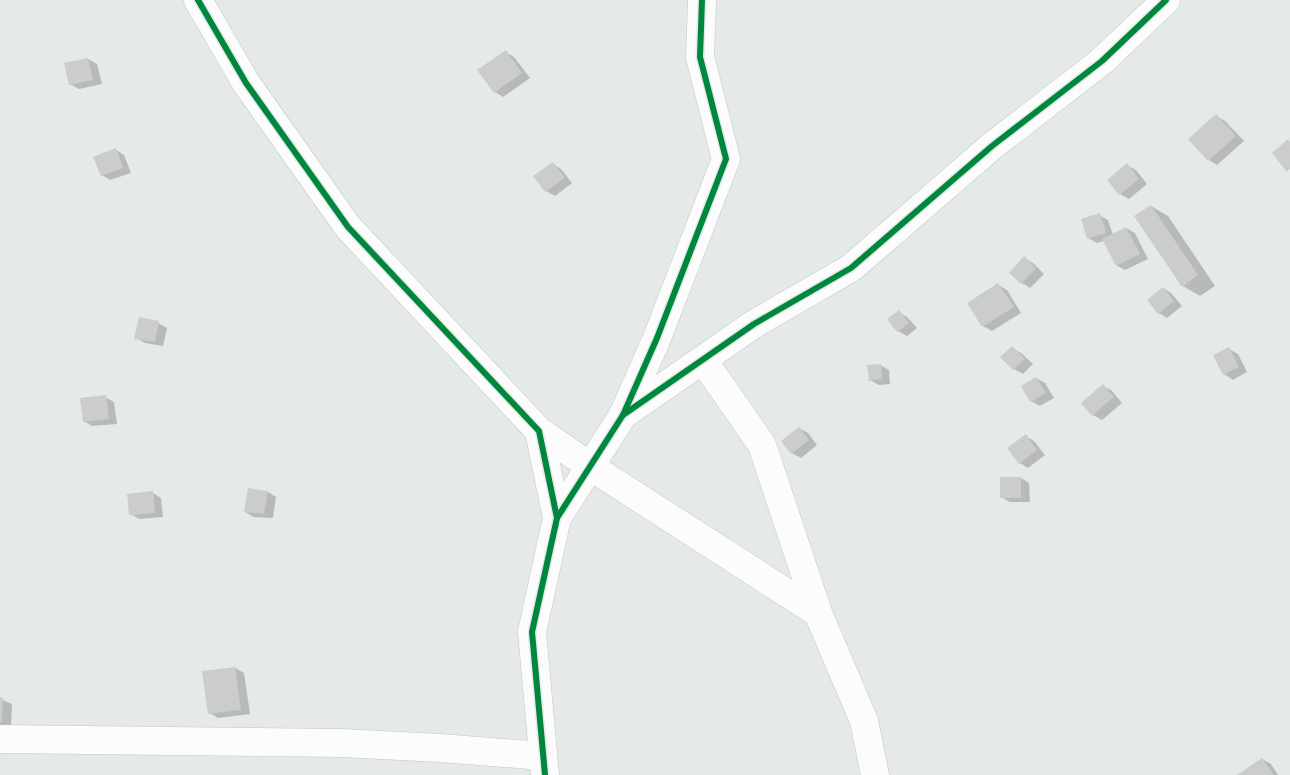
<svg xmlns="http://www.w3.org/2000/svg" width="1290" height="775" font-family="'IBM Plex Serif',serif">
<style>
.shadow{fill:#0003}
.building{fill:#cacdcc}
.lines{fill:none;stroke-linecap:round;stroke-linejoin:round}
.minor-casing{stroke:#c4c7c5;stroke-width:29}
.minor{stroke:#fbfcfb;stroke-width:28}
.cycleway-casing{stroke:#e4eae8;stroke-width:9}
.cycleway{stroke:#00873e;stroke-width:6}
</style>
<rect width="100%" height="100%" fill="#e5e9e7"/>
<!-- shadow -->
<g class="shadow">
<path d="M 506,52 L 514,57 L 530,78 L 503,97 L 495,92 Z"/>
<path d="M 88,59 L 97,64 L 102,84 L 79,89 L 70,84 Z"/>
<path d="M 1216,116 L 1225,121 L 1244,141 L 1217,165 L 1209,160 Z"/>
<path d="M 116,150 L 124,155 L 131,173 L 110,180 L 102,175 Z"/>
<path d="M 553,164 L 561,169 L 572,183 L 555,196 L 546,191 Z"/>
<path d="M 1127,165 L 1136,170 L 1147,184 L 1129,199 L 1120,194 Z"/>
<path d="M 1151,206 L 1168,216 L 1215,286 L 1200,296 L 1183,286 Z"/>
<path d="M 1099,215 L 1108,220 L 1113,235 L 1126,228 L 1135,233 L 1148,259 L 1125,270 L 1116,265 L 1104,241 L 1097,243 L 1088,238 Z"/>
<path d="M 1024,258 L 1033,263 L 1044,274 L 1030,288 L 1022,283 Z"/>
<path d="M 998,285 L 1007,290 L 1021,313 L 992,331 L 983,326 L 969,303 Z"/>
<path d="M 1163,288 L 1171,293 L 1182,306 L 1167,318 L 1159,313 Z"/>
<path d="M 899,312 L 907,317 L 917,328 L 907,336 L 898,331 Z"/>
<path d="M 158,323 L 167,328 L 163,346 L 145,343 L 136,338 Z"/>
<path d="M 1012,348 L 1021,353 L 1033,364 L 1023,374 L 1014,369 L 1002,357 Z"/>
<path d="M 1229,349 L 1238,354 L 1247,372 L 1233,380 L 1224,374 Z"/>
<path d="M 880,365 L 889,370 L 890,384 L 879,385 L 870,380 Z"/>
<path d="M 1036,378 L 1045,383 L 1054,398 L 1040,406 L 1031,401 Z"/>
<path d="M 1103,386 L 1111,390 L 1122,403 L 1102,420 L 1093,415 L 1082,403 Z"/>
<path d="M 105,397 L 114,402 L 117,424 L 92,426 L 84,421 Z"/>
<path d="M 799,428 L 808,433 L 817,445 L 801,458 L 792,453 L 783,441 Z"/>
<path d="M 1026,436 L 1034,441 L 1045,455 L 1028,468 L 1020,463 Z"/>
<path d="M 1021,478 L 1029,483 L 1030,502 L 1010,502 L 1001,497 Z"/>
<path d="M 268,492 L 276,497 L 273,518 L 254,517 L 245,512 Z"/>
<path d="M 153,493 L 161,498 L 163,517 L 139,519 L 131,514 Z"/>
<path d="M 235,668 L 244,673 L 250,714 L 218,718 L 210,713 Z"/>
<path d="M 0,699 L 12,704 L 11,726 L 0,726 Z"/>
<path d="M 1262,759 L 1271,764 L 1278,775 L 1239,775 Z"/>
</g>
<!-- building -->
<g class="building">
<path d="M 506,50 L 522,73 L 494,93 L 477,70 Z"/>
<path d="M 88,58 L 93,80 L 69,85 L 64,63 Z"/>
<path d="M 1216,114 L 1236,136 L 1208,161 L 1188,139 Z"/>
<path d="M 1288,139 L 1290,142 L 1290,169 L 1287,172 L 1272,153 Z"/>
<path d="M 116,148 L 123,168 L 101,176 L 93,157 Z"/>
<path d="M 553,162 L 565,178 L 545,192 L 533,176 Z"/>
<path d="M 1127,163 L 1139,179 L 1119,195 L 1107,180 Z"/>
<path d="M 1151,205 L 1198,275 L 1182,287 L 1134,216 Z"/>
<path d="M 1100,213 L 1106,233 L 1087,239 L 1081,219 Z"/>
<path d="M 1126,227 L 1140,254 L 1116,266 L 1102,239 Z"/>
<path d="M 1024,256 L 1036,268 L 1021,284 L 1009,273 Z"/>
<path d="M 998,283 L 1014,307 L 982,327 L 967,303 Z"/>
<path d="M 1163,287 L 1174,301 L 1158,314 L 1147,300 Z"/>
<path d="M 899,310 L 909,323 L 897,332 L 887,319 Z"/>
<path d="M 139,317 L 159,321 L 155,342 L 134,339 Z"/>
<path d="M 1012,346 L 1025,359 L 1013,370 L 1000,357 Z"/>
<path d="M 1229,347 L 1239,367 L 1223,375 L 1213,355 Z"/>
<path d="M 881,364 L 882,379 L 869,381 L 867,365 Z"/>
<path d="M 1036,377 L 1046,393 L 1030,402 L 1021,386 Z"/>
<path d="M 1103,384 L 1114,397 L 1092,416 L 1081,403 Z"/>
<path d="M 106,395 L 109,419 L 83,422 L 80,398 Z"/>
<path d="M 799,427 L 809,440 L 791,454 L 781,441 Z"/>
<path d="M 1026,434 L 1037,450 L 1019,464 L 1007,448 Z"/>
<rect x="1000" y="477" width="21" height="21"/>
<path d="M 248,488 L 268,491 L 264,514 L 244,512 Z"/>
<path d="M 153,491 L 155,513 L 129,515 L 127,494 Z"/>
<path d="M 235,667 L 241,710 L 208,714 L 202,671 Z"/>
<path d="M 0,697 L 3,698 L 2,722 L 0,722 Z"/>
<path d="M 1262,758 L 1274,775 L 1237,775 Z"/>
</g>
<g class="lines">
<defs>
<g id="minor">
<path d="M 198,0 L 246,83 L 348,227 L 539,431 L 557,518"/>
<path d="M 703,360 L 762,445 L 818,613 L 864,721 L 875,775"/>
<path d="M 623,415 L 754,324 L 851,268 L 992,146 L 1102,61 L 1166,0"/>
<path d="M 539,431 L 591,467 L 818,613"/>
<path d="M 0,739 L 342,743 L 440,748 L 543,756"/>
<path d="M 545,775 L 532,632 L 557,518 L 623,415 L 657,338 L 726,159 L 700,57 L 702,0"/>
</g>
</defs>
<!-- minor casing -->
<use href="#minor" class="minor-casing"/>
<!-- minor -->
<use href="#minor" class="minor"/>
<defs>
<g id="cycleway">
<path d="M 198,0 L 246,83 L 348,227 L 539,431 L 557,518"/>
<path d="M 623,415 L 754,324 L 851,268 L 992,146 L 1102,61 L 1166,0"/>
<path d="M 545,775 L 532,632 L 557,518 L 623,415 L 657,338 L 726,159 L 700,57 L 702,0"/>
</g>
</defs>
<!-- cycleway casing -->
<use href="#cycleway" class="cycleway-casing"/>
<!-- cycleway -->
<use href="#cycleway" class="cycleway"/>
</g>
</svg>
